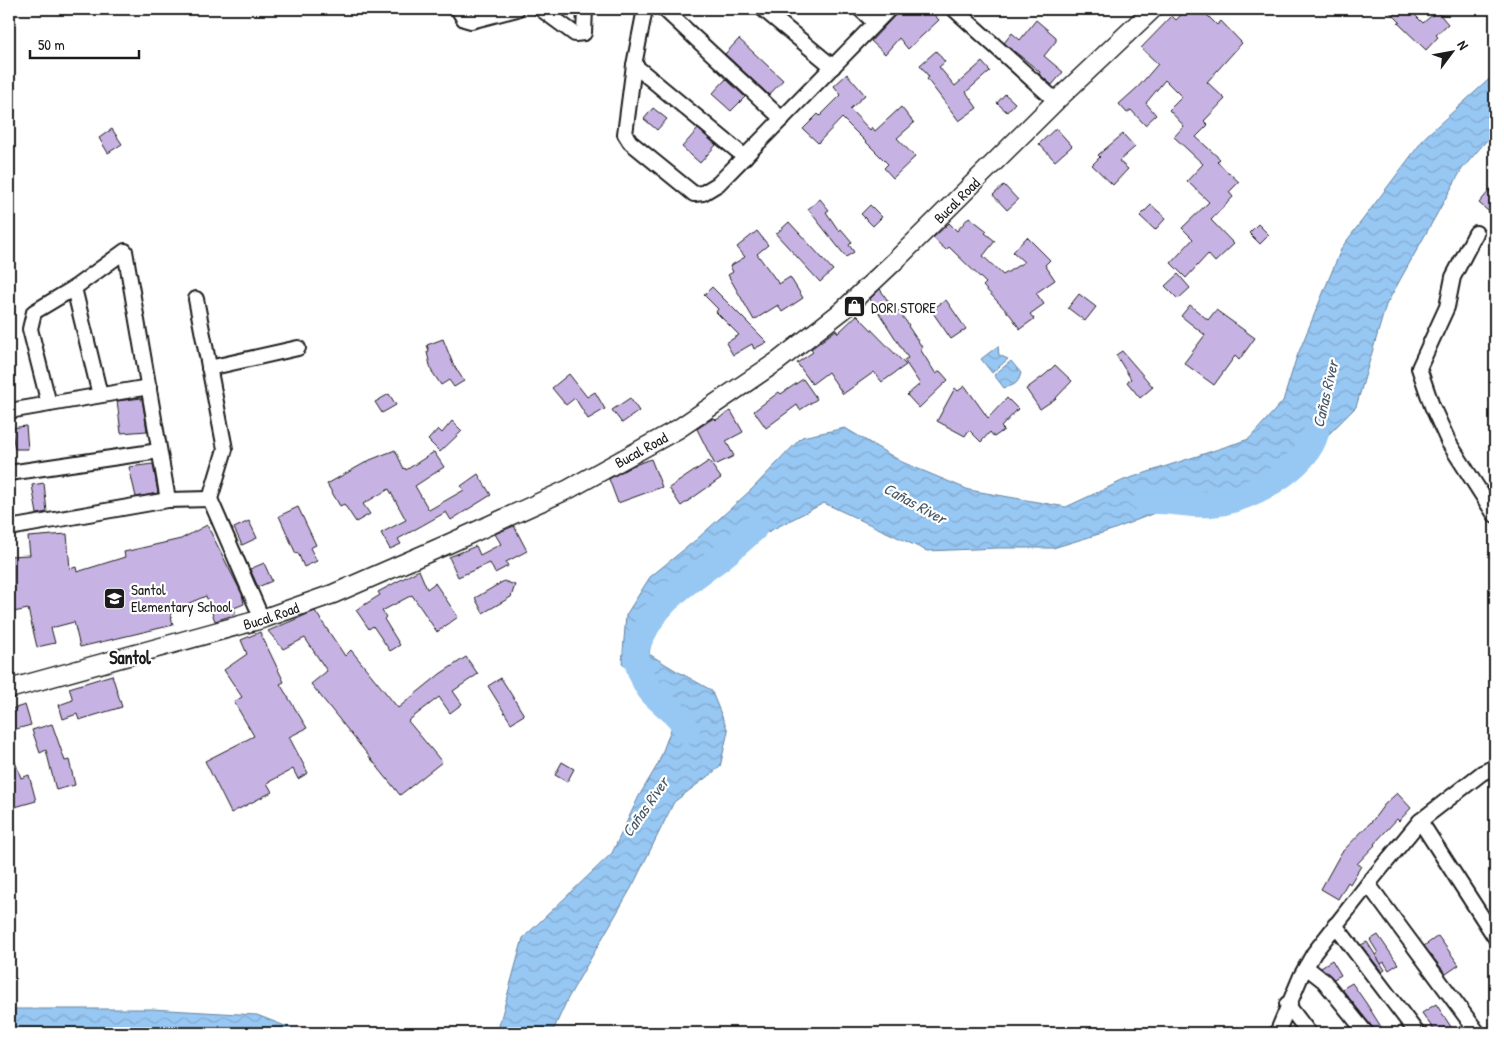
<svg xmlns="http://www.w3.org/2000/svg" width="1504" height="1042" font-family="'Patrick Hand',sans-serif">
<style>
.water{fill:url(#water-waves);stroke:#66839d}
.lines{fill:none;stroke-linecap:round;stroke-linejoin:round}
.river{stroke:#97c7f3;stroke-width:26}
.building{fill:#c7b3e3;stroke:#1c1c1c}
.minor-casing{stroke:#1c1c1c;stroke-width:18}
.tertiary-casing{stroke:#1c1c1c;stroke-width:21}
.minor{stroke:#fff;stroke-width:14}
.tertiary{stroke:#fff;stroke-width:18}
.labels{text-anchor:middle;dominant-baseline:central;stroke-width:4.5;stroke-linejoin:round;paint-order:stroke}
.street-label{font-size:15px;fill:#1c1c1c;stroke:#fff}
.poi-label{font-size:15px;fill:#1c1c1c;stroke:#fff;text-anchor:start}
.water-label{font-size:16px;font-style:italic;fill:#475867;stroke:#fff}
.quarter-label{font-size:18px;font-weight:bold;fill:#1c1c1c;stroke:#fff}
</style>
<defs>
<pattern id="water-waves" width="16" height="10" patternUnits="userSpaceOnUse" patternTransform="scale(1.25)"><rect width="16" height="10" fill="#97c7f3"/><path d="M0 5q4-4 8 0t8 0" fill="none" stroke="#82aad0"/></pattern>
</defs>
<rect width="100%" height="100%" fill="#fff"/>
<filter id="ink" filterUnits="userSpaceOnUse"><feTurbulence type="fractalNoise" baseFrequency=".02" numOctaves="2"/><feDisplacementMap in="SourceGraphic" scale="10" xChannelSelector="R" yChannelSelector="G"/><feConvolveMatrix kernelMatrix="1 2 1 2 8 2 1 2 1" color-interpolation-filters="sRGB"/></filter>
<g filter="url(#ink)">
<!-- water -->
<g class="water">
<path d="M 1495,74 L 1495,131 L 1462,169 L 1386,305 L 1356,407 L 1308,455 L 1270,480 L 1229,498 L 1182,502 L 1112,530 L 1053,548 L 998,548 L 927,551 L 824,503 L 682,576 L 653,631 L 649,654 L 675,670 L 711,690 L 728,731 L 720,767 L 674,802 L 634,883 L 568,998 L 552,1033 L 497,1033 L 523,938 L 612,853 L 639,796 L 658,764 L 674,721 L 658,689 L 622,664 L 626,615 L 650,577 L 697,539 L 752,489 L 802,437 L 845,428 L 902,462 L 969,490 L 1066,507 L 1124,480 L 1249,439 L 1283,401 L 1296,359 L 1342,247 L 1426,136 Z"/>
<path d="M 998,346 L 999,355 L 1008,359 L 992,373 L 981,359 Z"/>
<path d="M 1011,361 L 1021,373 C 1018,384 1015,385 1004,388 L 994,375 Z"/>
<path d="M 9,1009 L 151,1009 L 257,1015 L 303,1033 L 9,1033 Z"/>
</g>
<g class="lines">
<!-- river -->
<g class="river">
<path d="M 1146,501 C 1168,499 1189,506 1211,504 C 1247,502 1306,469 1316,433"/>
<path d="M 687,731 C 679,709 653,702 644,680 C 639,670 635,658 637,647 C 639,639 644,633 647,626 C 664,596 692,579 719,559 C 731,550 742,540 754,529"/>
</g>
</g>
<!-- building -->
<g class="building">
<path d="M 901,9 L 929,9 L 939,20 L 908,49 L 899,38 L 885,54 L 871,41 Z"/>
<path d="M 1187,9 L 1201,9 L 1217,25 L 1221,21 L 1242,43 L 1207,82 L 1225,99 L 1204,121 L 1208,125 L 1196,137 L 1220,159 L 1217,162 L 1239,182 L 1229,192 L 1233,197 L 1211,220 L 1234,244 L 1215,262 L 1208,254 L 1186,278 L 1171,263 L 1193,239 L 1182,228 L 1209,202 L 1187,181 L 1203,164 L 1174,137 L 1184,126 L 1169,110 L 1182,97 L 1165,80 L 1146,103 L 1156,115 L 1145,125 L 1131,110 L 1127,113 L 1119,104 L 1139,86 L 1158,64 L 1141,48 L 1172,16 L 1176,20 Z"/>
<path d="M 1387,9 L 1409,9 L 1423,23 L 1437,11 L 1448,24 L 1436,35 L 1438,37 L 1426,50 L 1398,23 L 1400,22 Z"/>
<path d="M 1036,20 L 1056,37 L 1056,41 L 1044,56 L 1063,72 L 1052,85 L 1039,74 L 1040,72 L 1004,43 L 1012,33 L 1020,40 Z"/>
<path d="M 739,39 L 783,80 L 769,95 L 725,54 Z"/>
<path d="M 936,51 L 945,62 L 939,67 L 955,86 L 982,62 L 990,71 L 966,92 L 977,108 L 959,121 L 927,79 L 929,77 L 920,65 Z"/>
<path d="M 847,74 L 865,95 L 850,109 L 870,130 L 872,127 L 875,131 L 901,107 L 914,123 L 897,138 L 915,157 L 893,178 L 884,168 L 888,164 L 842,118 L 818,143 L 803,129 L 818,114 L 820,116 L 841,95 L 834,86 Z"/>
<path d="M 726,79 L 745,97 L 731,111 L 712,94 Z"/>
<path d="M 1005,94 L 1015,103 L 1007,112 L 997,103 Z"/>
<path d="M 653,108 L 667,119 L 657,130 L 644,119 Z"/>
<path d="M 1056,128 L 1072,146 L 1055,161 L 1039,144 Z"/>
<path d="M 112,129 L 122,144 L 108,153 L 99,138 Z"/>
<path d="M 698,129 L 716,145 L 700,163 L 682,147 Z"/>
<path d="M 1123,134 L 1135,147 L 1119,161 L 1128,169 L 1113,185 L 1092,165 L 1100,157 L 1098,155 Z"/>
<path d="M 1495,184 L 1495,217 L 1479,203 Z"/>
<path d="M 1004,185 L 1018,200 L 1007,210 L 993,195 Z"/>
<path d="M 820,199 L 829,210 L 826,212 L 839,231 L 841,229 L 852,242 L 849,245 L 854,252 L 846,257 L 808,209 Z"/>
<path d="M 870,205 L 882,217 L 873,226 L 861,214 Z"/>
<path d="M 1151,205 L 1166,218 L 1155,230 L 1140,216 Z"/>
<path d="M 969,217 L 987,231 L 985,233 L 995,241 L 983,256 L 1003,275 L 1024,262 L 1013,252 L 1027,237 L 1050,260 L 1045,265 L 1055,280 L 1036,293 L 1044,304 L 1030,314 L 1034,319 L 1020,329 L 1011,316 L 983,286 L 986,283 L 949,247 L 946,250 L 933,238 L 949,223 L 957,231 Z"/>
<path d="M 789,222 L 833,270 L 820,282 L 776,234 Z"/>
<path d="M 1258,224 L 1269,235 L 1260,244 L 1249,233 Z"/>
<path d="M 757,231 L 768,245 L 757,254 L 779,284 L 790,277 L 803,298 L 782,312 L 778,305 L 754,320 L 728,275 L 733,272 L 730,266 L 745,257 L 737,247 Z"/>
<path d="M 1178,274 L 1190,288 L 1178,299 L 1165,286 Z"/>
<path d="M 712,287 L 767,342 L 754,349 L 752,344 L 733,355 L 726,343 L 739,335 L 716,312 L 718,309 L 704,295 Z"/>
<path d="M 880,289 L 896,313 L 898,311 L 909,325 L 908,326 L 922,347 L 920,349 L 936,374 L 940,371 L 948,380 L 919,408 L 907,395 L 920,384 L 904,360 L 908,358 L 870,299 Z"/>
<path d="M 1079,294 L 1096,307 L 1085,321 L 1068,308 Z"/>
<path d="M 946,300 L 966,329 L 951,339 L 931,310 Z"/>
<path d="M 1190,305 L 1208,320 L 1216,310 L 1255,338 L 1239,360 L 1235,356 L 1214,385 L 1184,363 L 1205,335 L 1181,316 Z"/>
<path d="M 857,315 L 906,365 L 882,382 L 874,372 L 843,394 L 828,372 L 812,384 L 797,363 L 813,352 L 811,349 L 836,330 L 838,333 Z"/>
<path d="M 443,339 L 453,364 L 464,381 L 454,387 L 449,380 L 441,385 L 431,370 L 427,352 L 429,351 L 427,345 Z"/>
<path d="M 1122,351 L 1153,387 L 1140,398 L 1127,382 L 1131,379 L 1116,355 Z"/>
<path d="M 1055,365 L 1072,381 L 1055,399 L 1040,409 L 1026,389 L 1046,374 Z"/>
<path d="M 569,374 L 587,397 L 595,392 L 605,409 L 588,419 L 575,398 L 566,405 L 552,388 Z"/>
<path d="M 803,379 L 817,399 L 800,410 L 797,405 L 766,428 L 754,411 L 779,392 L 781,394 Z"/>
<path d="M 965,386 L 988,418 L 1007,398 L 1018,409 L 1001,427 L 1004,430 L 994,437 L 990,432 L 981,442 L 969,430 L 965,436 L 937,421 L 955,388 L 958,391 Z"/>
<path d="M 389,394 L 396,405 L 382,413 L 375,402 Z"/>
<path d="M 142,398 L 147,431 L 121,433 L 117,401 Z"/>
<path d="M 630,398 L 639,411 L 622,423 L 612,410 Z"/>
<path d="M 731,411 L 743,432 L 726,441 L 734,456 L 715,465 L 697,429 L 709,421 L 714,418 L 716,420 Z"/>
<path d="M 452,421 L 462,431 L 440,452 L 428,440 L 438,429 L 442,433 Z"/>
<path d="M 26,426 L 28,449 L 15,449 L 11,428 Z"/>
<path d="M 395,450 L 404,469 L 405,468 L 406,470 L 434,452 L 444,467 L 415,486 L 429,510 L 464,490 L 461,486 L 478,474 L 491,495 L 451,520 L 446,512 L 398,539 L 401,544 L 390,549 L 381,533 L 406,520 L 389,489 L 363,504 L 370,514 L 356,522 L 344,504 L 340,506 L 327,484 L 370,460 Z"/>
<path d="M 651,459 L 662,487 L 618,503 L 609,479 L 632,466 Z"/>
<path d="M 709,461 L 721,478 L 681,506 L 669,488 Z"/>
<path d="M 153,464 L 158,493 L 136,497 L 129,467 Z"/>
<path d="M 44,483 L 47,512 L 37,514 L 32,485 Z"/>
<path d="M 298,507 L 316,545 L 310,548 L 317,561 L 304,567 L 298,553 L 296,554 L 279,516 Z"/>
<path d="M 249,521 L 257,538 L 242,545 L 234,528 Z"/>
<path d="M 207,525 L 242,594 L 244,604 L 234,608 L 236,614 L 215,621 L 206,596 L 170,611 L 173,625 L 80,647 L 74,622 L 51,628 L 55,643 L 37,647 L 28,609 L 9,613 L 9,556 L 30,555 L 28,537 L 67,534 L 70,569 L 76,567 L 77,572 L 125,557 L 124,552 L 181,539 Z"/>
<path d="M 514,526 L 527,551 L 506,562 L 508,566 L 495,573 L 490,563 L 458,577 L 449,557 L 476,546 L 480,555 L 501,544 L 495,534 Z"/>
<path d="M 264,563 L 272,581 L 258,587 L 250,569 Z"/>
<path d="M 419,570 L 427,589 L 435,583 L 458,617 L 437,632 L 412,595 L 382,611 L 386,617 L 384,619 L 400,645 L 390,651 L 373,626 L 369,629 L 356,610 L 380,595 L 378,592 Z"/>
<path d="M 504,581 L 515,585 L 511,597 L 483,613 L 475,598 Z"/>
<path d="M 315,611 L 345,656 L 351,650 L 398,708 L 440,674 L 466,657 L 478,674 L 453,691 L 462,704 L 450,713 L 439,697 L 408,721 L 442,762 L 400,795 L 311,684 L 327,671 L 305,638 L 283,649 L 268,631 Z"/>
<path d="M 260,632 L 284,682 L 280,684 L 307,728 L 289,737 L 308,773 L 298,779 L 293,769 L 267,783 L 272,792 L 231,813 L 205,761 L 254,736 L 234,702 L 242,697 L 224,670 L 247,654 L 241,640 Z"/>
<path d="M 112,675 L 122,707 L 79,720 L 77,714 L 63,719 L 59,705 L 73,700 L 69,688 Z"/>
<path d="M 501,678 L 524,715 L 511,723 L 488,686 Z"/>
<path d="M 25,705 L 31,725 L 9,731 L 9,710 Z"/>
<path d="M 52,724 L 65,761 L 69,760 L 75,785 L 56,790 L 46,750 L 40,753 L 32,730 Z"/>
<path d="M 9,748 L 10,748 L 21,778 L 29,775 L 36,801 L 15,807 L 9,788 Z"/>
<path d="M 562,762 L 574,769 L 567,782 L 555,775 Z"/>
<path d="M 1397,793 L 1411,808 L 1399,821 L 1397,819 L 1374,844 L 1375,845 L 1357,864 L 1361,866 L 1350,884 L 1348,882 L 1338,899 L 1321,889 L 1341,853 L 1373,820 L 1384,805 Z"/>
<path d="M 1378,935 L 1398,964 L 1389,970 L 1384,962 L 1381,964 L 1375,955 L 1378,953 L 1370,940 Z"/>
<path d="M 1438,936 L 1459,965 L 1446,974 L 1424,946 Z"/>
<path d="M 1367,942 L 1385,970 L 1382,972 L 1361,945 Z"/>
<path d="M 1332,960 L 1341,975 L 1334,979 L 1321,967 Z"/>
<path d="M 1352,983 L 1366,1003 L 1385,1033 L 1375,1033 L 1373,1028 L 1342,989 Z"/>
<path d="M 1436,1004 L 1455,1033 L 1436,1033 L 1422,1013 Z"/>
</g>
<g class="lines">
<defs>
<g id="minor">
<path d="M 458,9 L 464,19 L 471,21 L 517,9"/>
<path d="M 541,9 L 575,34 L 584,33 L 585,9"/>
<path d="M 645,9 L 634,65 L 625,134 L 630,142 L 694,194 L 703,193 L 718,184 L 889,9"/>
<path d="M 664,9 L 782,119"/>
<path d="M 763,9 L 833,67"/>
<path d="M 860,9 L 875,23"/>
<path d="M 954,9 L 1056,101"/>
<path d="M 634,65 L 745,157"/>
<path d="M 1476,233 L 1453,277 L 1447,307 L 1419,368 L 1432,406 L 1449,443 L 1495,515"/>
<path d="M 74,288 L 125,251 L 168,500 L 210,499"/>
<path d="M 196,299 L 225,449 L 210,499 L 262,619"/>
<path d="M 209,368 L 298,348"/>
<path d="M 49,404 L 30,329 L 34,312 L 74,288 L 100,395"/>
<path d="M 9,411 L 149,387"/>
<path d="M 9,473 L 159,451"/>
<path d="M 9,528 L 168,500"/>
<path d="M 1420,821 L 1495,937"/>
<path d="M 1368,884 L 1478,1033"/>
<path d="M 1335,925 L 1417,1033"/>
<path d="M 1306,967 L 1324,981 L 1366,1033"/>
<path d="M 1287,1004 L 1309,1033"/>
<path d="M 1277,1033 L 1301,976 L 1314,953 L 1368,884 L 1420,821 L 1482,773 L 1495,767"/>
</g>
<g id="tertiary">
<path id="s1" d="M 9,689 L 262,619 L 333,594 L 448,544 L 569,489 L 678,429 L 778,361 L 842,311 L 897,259 L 1056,101 L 1153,9"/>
</g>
</defs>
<!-- minor casing -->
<use href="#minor" class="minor-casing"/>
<!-- tertiary casing -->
<use href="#tertiary" class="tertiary-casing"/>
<!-- minor -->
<use href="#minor" class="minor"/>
<!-- tertiary -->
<use href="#tertiary" class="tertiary"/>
</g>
</g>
<!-- icons -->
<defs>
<symbol id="shop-square" viewBox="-11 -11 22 22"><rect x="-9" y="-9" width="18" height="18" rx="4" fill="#1c1c1c" stroke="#fff"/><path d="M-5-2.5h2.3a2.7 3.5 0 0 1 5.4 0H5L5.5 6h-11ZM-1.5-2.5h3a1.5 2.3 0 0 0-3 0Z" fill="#fff"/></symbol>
<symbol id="school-square" viewBox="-11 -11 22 22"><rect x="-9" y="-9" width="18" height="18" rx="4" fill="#1c1c1c" stroke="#fff"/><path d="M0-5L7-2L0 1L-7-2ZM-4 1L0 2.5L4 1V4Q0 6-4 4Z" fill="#fff"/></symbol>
</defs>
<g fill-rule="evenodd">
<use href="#shop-square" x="842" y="294" width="25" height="25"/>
<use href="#school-square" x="102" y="586" width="25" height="25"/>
</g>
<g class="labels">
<!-- street labels -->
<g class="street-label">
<text stroke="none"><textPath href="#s1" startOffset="1082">Bucal Road</textPath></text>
<text stroke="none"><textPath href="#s1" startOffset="678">Bucal Road</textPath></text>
<text stroke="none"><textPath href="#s1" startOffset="272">Bucal Road</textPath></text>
</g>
<!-- poi labels -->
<g class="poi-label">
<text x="871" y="307">DORI STORE</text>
<text x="131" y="589">Santol<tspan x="131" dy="17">Elementary School</tspan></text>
</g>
<!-- water labels -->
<g class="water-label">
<text transform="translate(1325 394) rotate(-77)">Cañas River</text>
<text transform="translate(915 503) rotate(29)">Cañas River</text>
<text transform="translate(645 807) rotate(-55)">Cañas River</text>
</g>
<!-- quarter labels -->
<g class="quarter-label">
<text x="130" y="657">Santol</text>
</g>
</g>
<!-- margin -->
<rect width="1504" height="1042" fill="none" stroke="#fff" stroke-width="30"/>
<rect x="15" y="15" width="1474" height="1012" fill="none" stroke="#1c1c1c" stroke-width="2" filter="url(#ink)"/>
<!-- north arrow -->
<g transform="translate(1452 52) rotate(58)" stroke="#ffffff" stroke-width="4" paint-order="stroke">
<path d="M0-4L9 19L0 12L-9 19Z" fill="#1c1c1c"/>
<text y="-8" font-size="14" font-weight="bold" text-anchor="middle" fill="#1c1c1c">N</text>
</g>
<!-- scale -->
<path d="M30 50v8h109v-8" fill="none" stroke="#1c1c1c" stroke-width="2.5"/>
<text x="38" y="50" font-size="15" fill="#1c1c1c" stroke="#ffffff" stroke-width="4" paint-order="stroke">50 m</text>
</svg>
